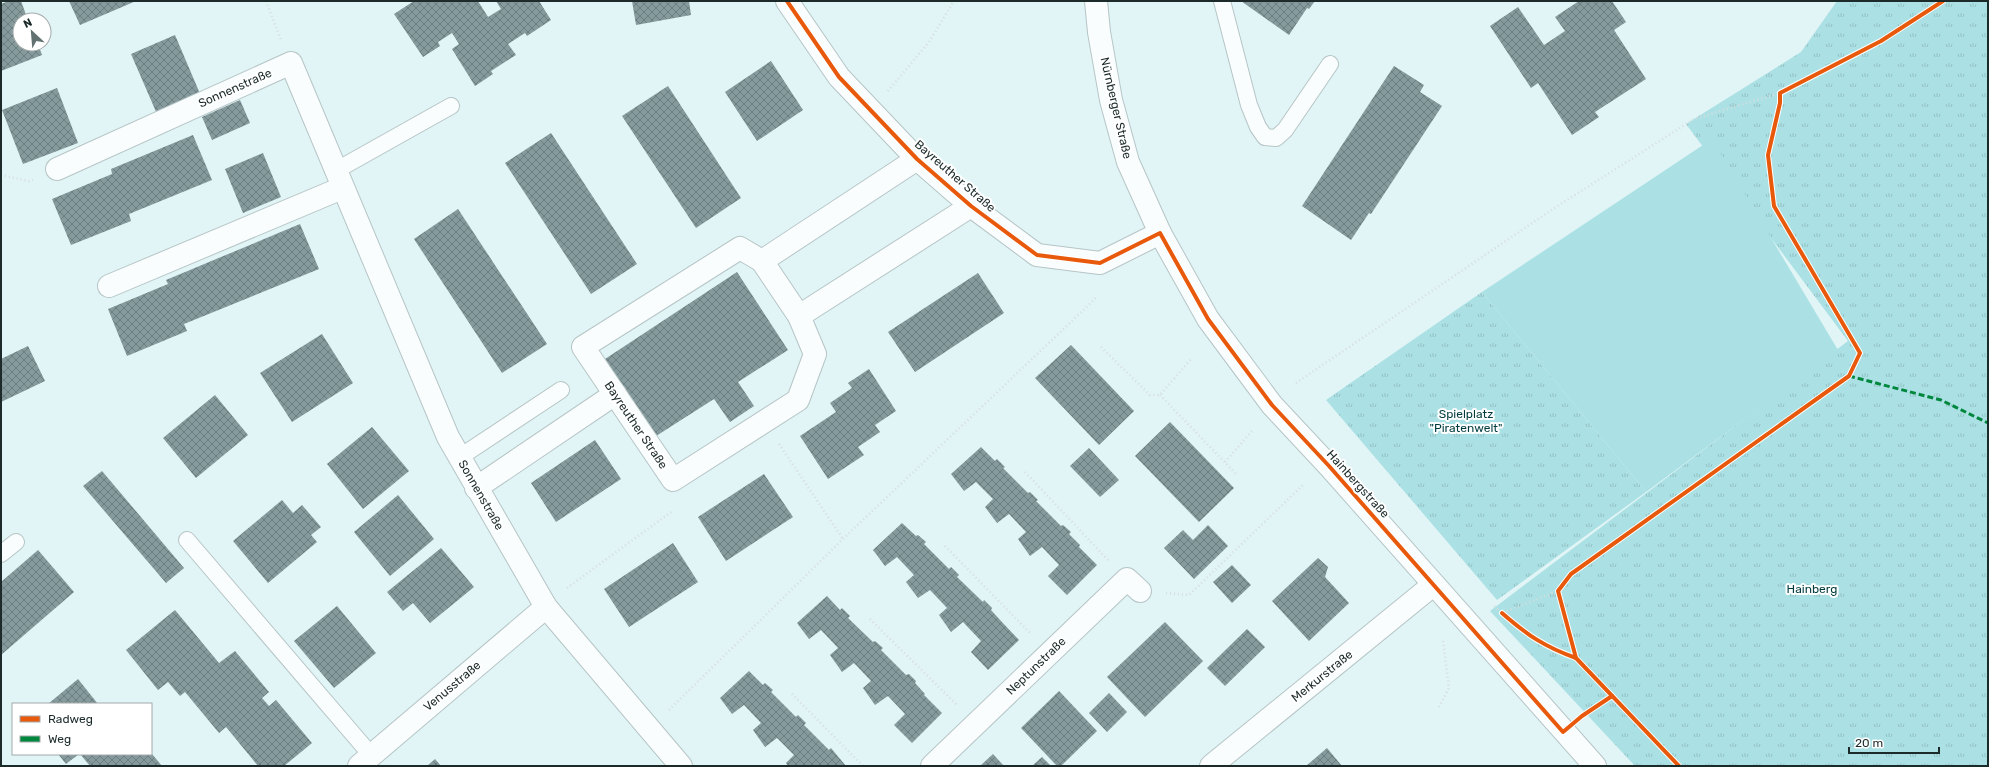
<svg xmlns="http://www.w3.org/2000/svg" width="1989" height="767" font-family="Rubik,sans-serif">
<style>
.park{fill:url(#park-tufts)}
.pitch{fill:#abe1e4}
.building{fill:url(#building-cross-hatch)}
.lines{fill:none;stroke-linecap:round;stroke-linejoin:round}
.lane-casing{stroke:#b6c5c6;stroke-width:18}
.street-casing{stroke:#b6c5c6;stroke-width:24}
.secondary-casing{stroke:#b6c5c6;stroke-width:24}
.path{stroke:#d7dddd;stroke-width:2.5;stroke-dasharray:1 3;stroke-linecap:butt}
.lane{stroke:#fafdfe;stroke-width:16}
.street{stroke:#fafdfe;stroke-width:22}
.secondary{stroke:#fafdfe;stroke-width:22}
.quiet{stroke:#00873e;stroke-width:3;stroke-dasharray:6 3;stroke-linecap:butt}
.cycleway-casing{stroke:#fff;stroke-width:6}
.cycleway{stroke:#e8590c;stroke-width:4}
.labels{text-anchor:middle;dominant-baseline:central;stroke-width:4;stroke-linejoin:round;paint-order:stroke}
.street-label{font-size:12px;fill:#1c2a2a;stroke:#fff}
.park-label{font-size:12px;fill:#003c3e;stroke:#fff}
</style>
<defs>
<pattern id="park-tufts" width="24" height="20" patternUnits="userSpaceOnUse"><rect width="24" height="20" fill="#abe1e4"/><path d="M3 7l-1-3M5 7V3M7 7l1-3M15 17l-1-3M17 17v-4M19 17l1-3" fill="none" stroke="#93c1c4"/></pattern>
<pattern id="building-cross-hatch" width="8" height="8" patternUnits="userSpaceOnUse"><rect width="8" height="8" fill="#859a9c"/><path d="M0 0l8 8M0 8l8-8" fill="none" stroke="#6c7e7f"/></pattern>
</defs>
<rect width="100%" height="100%" fill="#e1f4f6"/>
<!-- park -->
<g class="park">
<path d="M 1837,1 L 1988,1 L 1988,766 L 1635,766 L 1490,611 L 1848,341 L 1686,124 L 1801,52 Z"/>
<path d="M 1482,292 L 1646,492 L 1497,600 L 1326,400 Z"/>
</g>
<!-- pitch -->
<path class="pitch" d="M 1712,139 L 1838,350 L 1646,492 L 1482,292 Z"/>
<!-- building -->
<g class="building">
<path d="M 9,1 L 21,1 L 28,20 L 20,20 L 20,44 L 38,44 L 42,55 L 1,71 L 1,4 Z"/>
<path d="M 69,1 L 136,1 L 80,25 Z"/>
<path d="M 414,1 L 478,1 L 488,17 L 501,9 L 496,1 L 539,1 L 551,20 L 527,36 L 525,33 L 508,44 L 516,55 L 491,71 L 493,74 L 475,86 L 452,49 L 459,44 L 452,33 L 438,42 L 440,46 L 423,57 L 394,14 Z"/>
<path d="M 632,1 L 689,1 L 691,15 L 636,25 Z"/>
<path d="M 1241,1 L 1315,1 L 1309,9 L 1307,8 L 1289,35 Z"/>
<path d="M 1579,1 L 1612,1 L 1626,22 L 1614,30 L 1646,79 L 1595,112 L 1599,117 L 1572,135 L 1538,83 L 1531,88 L 1490,26 L 1518,7 L 1544,45 L 1565,31 L 1555,17 Z"/>
<path d="M 175,35 L 201,96 L 157,114 L 131,54 Z"/>
<path d="M 771,61 L 803,110 L 757,141 L 725,92 Z"/>
<path d="M 1394,66 L 1424,85 L 1420,92 L 1442,106 L 1371,214 L 1369,213 L 1351,240 L 1302,206 Z"/>
<path d="M 668,86 L 741,198 L 696,228 L 622,116 Z"/>
<path d="M 57,88 L 78,143 L 23,164 L 2,110 Z"/>
<path d="M 240,100 L 250,123 L 212,140 L 202,117 Z"/>
<path d="M 551,133 L 637,264 L 591,294 L 505,163 Z"/>
<path d="M 193,135 L 212,180 L 129,214 L 131,221 L 71,245 L 52,199 L 112,174 L 111,169 Z"/>
<path d="M 263,153 L 281,197 L 243,213 L 225,169 Z"/>
<path d="M 458,209 L 547,344 L 502,373 L 414,239 Z"/>
<path d="M 300,224 L 319,269 L 184,324 L 187,331 L 127,356 L 108,309 L 168,284 L 166,280 Z"/>
<path d="M 737,272 L 788,350 L 738,382 L 754,406 L 730,422 L 714,399 L 653,438 L 602,361 Z"/>
<path d="M 978,273 L 1004,313 L 915,372 L 888,332 Z"/>
<path d="M 322,334 L 353,383 L 292,422 L 260,373 Z"/>
<path d="M 1071,345 L 1134,411 L 1099,445 L 1035,378 Z"/>
<path d="M 28,346 L 45,381 L 1,402 L 1,359 Z"/>
<path d="M 869,369 L 896,411 L 875,425 L 880,432 L 858,447 L 864,455 L 828,479 L 800,436 L 836,412 L 830,403 L 852,388 L 848,383 Z"/>
<path d="M 215,395 L 248,435 L 196,478 L 163,438 Z"/>
<path d="M 1170,422 L 1234,488 L 1199,522 L 1135,456 Z"/>
<path d="M 372,427 L 409,471 L 363,509 L 327,464 Z"/>
<path d="M 595,440 L 621,479 L 556,522 L 531,483 Z"/>
<path d="M 981,447 L 995,461 L 997,459 L 1005,467 L 1003,468 L 1028,493 L 1030,492 L 1038,500 L 1036,501 L 1061,526 L 1063,525 L 1071,532 L 1069,534 L 1080,545 L 1079,547 L 1097,565 L 1067,595 L 1048,576 L 1059,565 L 1042,547 L 1030,556 L 1018,539 L 1026,532 L 1009,514 L 997,523 L 985,507 L 993,499 L 976,482 L 964,491 L 951,474 Z"/>
<path d="M 1089,448 L 1119,480 L 1100,497 L 1070,466 Z"/>
<path d="M 102,471 L 184,568 L 166,583 L 83,486 Z"/>
<path d="M 764,474 L 793,517 L 726,561 L 698,517 Z"/>
<path d="M 398,495 L 434,539 L 390,576 L 354,532 Z"/>
<path d="M 282,500 L 293,513 L 302,505 L 321,527 L 311,535 L 317,542 L 268,583 L 233,541 Z"/>
<path d="M 902,523 L 916,536 L 918,535 L 926,542 L 924,544 L 949,569 L 951,567 L 959,575 L 957,577 L 983,602 L 984,600 L 992,608 L 991,610 L 1001,621 L 1019,640 L 988,670 L 971,652 L 981,641 L 963,622 L 951,632 L 939,615 L 947,608 L 930,590 L 918,598 L 906,582 L 914,575 L 897,557 L 885,566 L 873,550 Z"/>
<path d="M 1208,525 L 1228,546 L 1194,579 L 1164,548 L 1183,530 L 1193,540 Z"/>
<path d="M 673,543 L 698,582 L 629,627 L 604,589 Z"/>
<path d="M 441,548 L 474,587 L 430,623 L 413,603 L 403,611 L 387,592 Z"/>
<path d="M 38,550 L 74,592 L 1,655 L 1,582 Z"/>
<path d="M 1318,558 L 1328,567 L 1325,577 L 1349,603 L 1309,641 L 1272,601 Z"/>
<path d="M 1232,565 L 1251,585 L 1232,603 L 1213,582 Z"/>
<path d="M 827,596 L 840,610 L 842,608 L 850,616 L 848,618 L 873,642 L 875,641 L 883,648 L 881,650 L 906,675 L 909,674 L 916,681 L 915,683 L 925,694 L 924,695 L 942,713 L 912,743 L 894,725 L 905,714 L 888,696 L 875,705 L 863,688 L 871,681 L 854,663 L 842,672 L 830,655 L 838,648 L 821,630 L 809,639 L 797,623 Z"/>
<path d="M 337,606 L 376,653 L 334,688 L 294,641 Z"/>
<path d="M 175,610 L 219,663 L 235,651 L 269,692 L 262,698 L 269,706 L 276,700 L 312,743 L 284,766 L 258,766 L 226,727 L 219,733 L 185,692 L 180,696 L 168,682 L 158,690 L 126,650 Z"/>
<path d="M 1165,622 L 1203,661 L 1145,717 L 1107,677 Z"/>
<path d="M 1247,629 L 1265,647 L 1225,686 L 1207,668 Z"/>
<path d="M 749,671 L 763,685 L 765,683 L 773,690 L 771,692 L 796,717 L 798,715 L 806,723 L 804,725 L 829,750 L 831,748 L 846,766 L 788,766 L 786,763 L 794,755 L 777,738 L 765,747 L 753,730 L 761,723 L 744,705 L 732,714 L 720,698 Z"/>
<path d="M 78,679 L 98,704 L 48,704 Z"/>
<path d="M 1059,691 L 1097,731 L 1061,766 L 1057,766 L 1021,728 Z"/>
<path d="M 1109,693 L 1127,712 L 1107,732 L 1089,713 Z"/>
<path d="M 1327,748 L 1342,766 L 1306,766 Z"/>
<path d="M 58,754 L 79,754 L 66,764 Z"/>
<path d="M 80,754 L 152,754 L 162,766 L 90,766 Z"/>
<path d="M 993,754 L 1004,766 L 980,766 Z"/>
<path d="M 1042,757 L 1051,766 L 1032,766 Z"/>
<path d="M 435,759 L 441,766 L 427,766 Z"/>
</g>
<g class="lines">
<defs>
<g id="lane">
<path d="M 1222,1 L 1249,105 L 1258,127 L 1265,137 L 1276,138 L 1285,130 L 1330,64"/>
<path d="M 335,171 L 451,106"/>
<path d="M 460,457 L 561,390"/>
<path d="M 187,540 L 371,755"/>
<path d="M 1,554 L 16,542"/>
</g>
<g id="street">
<path d="M 917,159 L 762,261 L 799,316 L 971,206"/>
<path d="M 57,169 L 291,63 L 448,437 L 546,607 L 681,766"/>
<path d="M 762,261 L 740,248 L 583,347 L 673,480 L 798,400 L 815,354 L 799,316"/>
<path d="M 109,286 L 342,188"/>
<path d="M 476,488 L 615,394"/>
<path d="M 359,766 L 546,607"/>
<path d="M 932,766 L 1127,579 L 1140,591"/>
<path d="M 1211,766 L 1433,585"/>
</g>
<g id="secondary">
<path d="M 787,1 L 839,77 L 917,159 L 971,206 L 1037,255 L 1100,263 L 1160,233"/>
<path d="M 1096,1 L 1099,32 L 1111,100 L 1128,162 L 1160,233 L 1208,319 L 1272,405 L 1329,466 L 1595,766"/>
</g>
</defs>
<!-- lane casing -->
<use href="#lane" class="lane-casing"/>
<!-- street casing -->
<use href="#street" class="street-casing"/>
<!-- secondary casing -->
<use href="#secondary" class="secondary-casing"/>
<!-- path -->
<g class="path">
<path d="M 266,1 L 281,40"/>
<path d="M 888,91 L 929,42 L 954,1"/>
<path d="M 1,175 L 29,181 L 33,180"/>
<path d="M 1101,347 L 1150,395 L 1160,395 L 1192,358"/>
<path d="M 1296,383 L 1553,209 L 1694,119 L 1780,93"/>
<path d="M 1160,395 L 1237,475"/>
<path d="M 779,444 L 843,539"/>
<path d="M 1225,462 L 1252,431"/>
<path d="M 1025,472 L 1108,560"/>
<path d="M 945,546 L 1031,634"/>
<path d="M 567,588 L 671,512"/>
<path d="M 1166,593 L 1189,595 L 1303,485"/>
<path d="M 1494,606 L 1502,613 L 1558,591"/>
<path d="M 870,619 L 957,705"/>
<path d="M 792,694 L 863,766"/>
<path d="M 1439,707 L 1449,688 L 1443,641"/>
<path d="M 669,710 L 843,539 L 1096,298"/>
</g>
<!-- lane -->
<use href="#lane" class="lane"/>
<!-- street -->
<use href="#street" class="street"/>
<!-- secondary -->
<use href="#secondary" class="secondary"/>
<!-- quiet -->
<path class="quiet" d="M 1849,376 L 1941,400 L 1988,423"/>
<defs>
<g id="cycleway">
<path d="M 787,1 L 839,77 L 917,159 L 971,206 L 1037,255 L 1100,263 L 1160,233 L 1208,319 L 1272,405 L 1329,466 L 1563,732 L 1582,716 L 1612,696"/>
<path d="M 1502,613 C 1527,635 1545,647 1576,658"/>
<path d="M 1679,766 L 1576,658 L 1558,591 L 1571,574 L 1849,376 L 1860,353 L 1774,206 L 1768,155 L 1780,103 L 1780,93 L 1881,41 L 1943,1"/>
</g>
</defs>
<!-- cycleway casing -->
<use href="#cycleway" class="cycleway-casing"/>
<!-- cycleway -->
<use href="#cycleway" class="cycleway"/>
</g>
<g class="labels">
<!-- street labels -->
<g class="street-label">
<text transform="translate(235 88) rotate(-24)">Sonnenstraße</text>
<text transform="translate(1116 108) rotate(77)">Nürnberger Straße</text>
<text transform="translate(955 176) rotate(41)">Bayreuther Straße</text>
<text transform="translate(636 425) rotate(56)">Bayreuther Straße</text>
<text transform="translate(1358 484) rotate(48)">Hainbergstraße</text>
<text transform="translate(481 495) rotate(60)">Sonnenstraße</text>
<text transform="translate(1036 666) rotate(-44)">Neptunstraße</text>
<text transform="translate(1322 676) rotate(-39)">Merkurstraße</text>
<text transform="translate(452 686) rotate(-40)">Venusstraße</text>
</g>
<!-- park labels -->
<g class="park-label">
<text x="1466" y="414">Spielplatz<tspan x="1466" dy="14">"Piratenwelt"</tspan></text>
<text x="1812" y="589">Hainberg</text>
</g>
</g>
<!-- border -->
<rect width="1989" height="767" fill="none" stroke="#1c2a2a" stroke-width="4"/>
<!-- legend -->
<rect x="12" y="703" width="140" height="52" fill="#ffffff" stroke="#a4aaaa"/>
<rect x="20" y="716" width="20" height="6" fill="#e8590c" stroke="#a4aaaa"/>
<text x="48" y="723" font-size="12" fill="#1c2a2a">Radweg</text>
<rect x="20" y="736" width="20" height="6" fill="#00873e" stroke="#a4aaaa"/>
<text x="48" y="743" font-size="12" fill="#1c2a2a">Weg</text>
<!-- north arrow -->
<g transform="translate(32 32) rotate(334)"><circle r="19" fill="#ffffff" stroke="#a4aaaa"/>
<path d="M0-3L7 15L0 10L-7 15Z" fill="#617171"/>
<text y="-6" font-size="11" font-weight="bold" text-anchor="middle" fill="#1c2a2a">N</text>
</g>
<!-- scale -->
<path d="M1849 747v6h90v-6" fill="none" stroke="#1c2a2a" stroke-width="2"/>
<text x="1855" y="747" font-size="12" fill="#1c2a2a" stroke="#ffffff" stroke-width="3" paint-order="stroke">20 m</text>
</svg>
